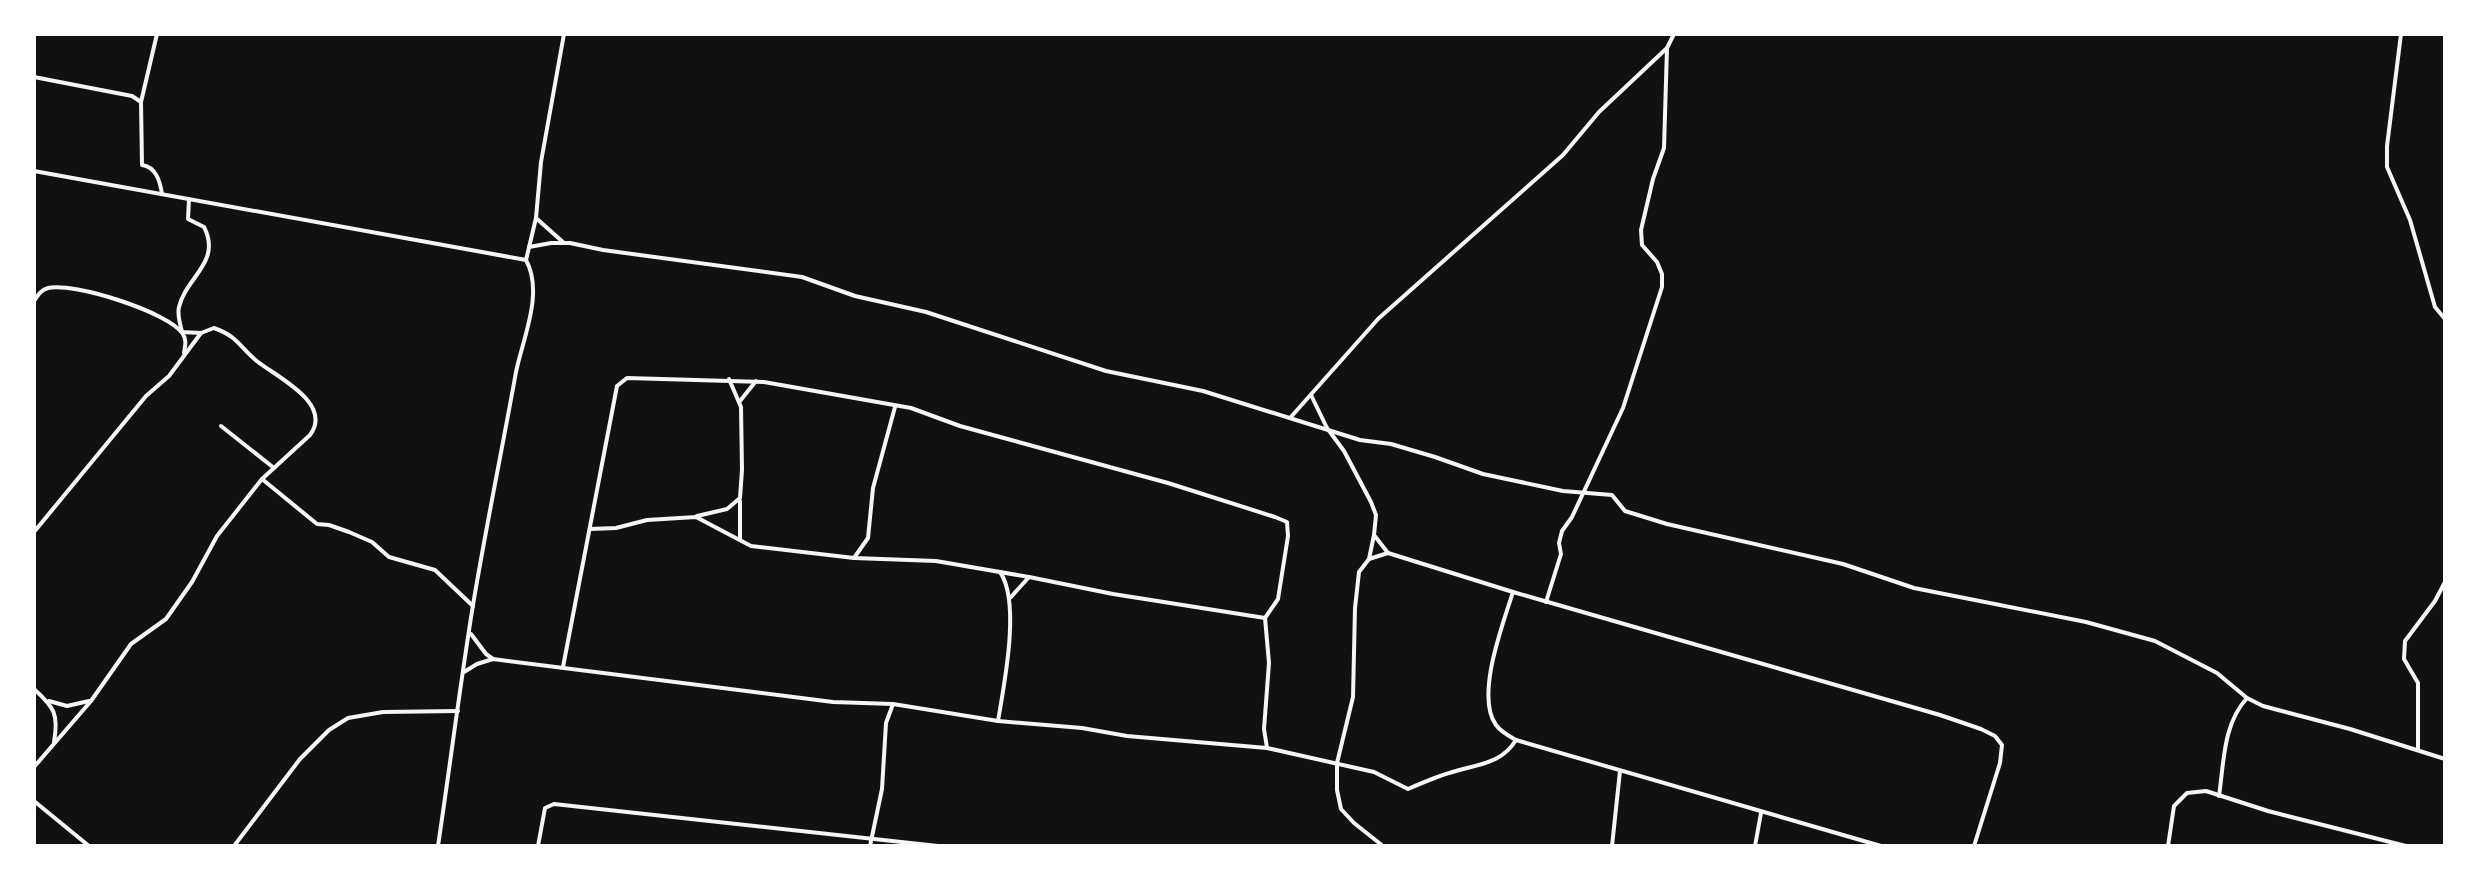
<svg xmlns="http://www.w3.org/2000/svg" width="2479" height="880" font-family="'Titillium Web',sans-serif">
<style>
.lines{fill:none;stroke-linecap:round;stroke-linejoin:round}
.minor{stroke:#f5f5f5;stroke-width:4}
</style>
<rect width="100%" height="100%" fill="#111"/>
<g class="lines">
<!-- minor -->
<g class="minor">
<path d="M 2401,34 L 2387,146 L 2387,167 L 2410,220 L 2435,307 L 2445,319"/>
<path d="M 34,77 L 132,96 L 141,102 L 157,34"/>
<path d="M 141,102 L 142,165 C 156,167 160,181 162,194"/>
<path d="M 34,171 L 526,260 C 544,293 523,338 516,372 C 502,450 486,527 473,605 C 460,685 450,766 438,846"/>
<path d="M 189,199 L 188,219 L 204,227 C 222,262 186,277 179,307 C 177,315 180,323 182,332 L 201,333"/>
<path d="M 536,218 L 564,243"/>
<path d="M 529,247 L 551,243 L 570,243 L 603,250 L 802,277 L 855,296 L 926,312 L 1106,371 L 1203,391 L 1360,440 L 1391,444 L 1435,457 L 1483,474 L 1563,491 L 1612,495 L 1625,511 L 1667,524 L 1843,564 L 1914,588 L 2086,622 L 2155,641 L 2217,673 L 2247,698 L 2263,706 L 2350,729 L 2445,759"/>
<path d="M 526,260 L 536,218 L 541,162 L 564,34"/>
<path d="M 34,301 C 38,295 41,290 48,288 C 73,282 169,312 183,334 C 187,341 185,346 184,353"/>
<path d="M 1311,395 L 1327,428 L 1344,451 L 1371,502 L 1376,515 L 1374,535 L 1388,553"/>
<path d="M 740,401 L 756,381"/>
<path d="M 1290,418 L 1378,319 L 1563,155 L 1599,112 L 1667,48 L 1674,34"/>
<path d="M 221,426 L 274,468"/>
<path d="M 262,479 L 317,524 L 329,525 L 349,532 L 372,542 L 389,557 L 435,570 L 473,606"/>
<path d="M 740,501 L 740,539"/>
<path d="M 697,516 L 727,509 L 740,498 L 742,470 L 741,407 L 729,379"/>
<path d="M 590,529 L 616,528 L 647,520 L 696,517 L 751,546 L 854,558 L 936,561 L 1029,577 L 1010,598"/>
<path d="M 34,532 L 146,396 L 169,376 L 201,333 L 214,328 C 239,337 239,347 258,362 C 279,378 333,404 310,435 L 262,479 L 217,536 L 192,582 L 166,619 L 131,644 L 91,701 L 34,767"/>
<path d="M 854,558 L 868,538 L 873,488 L 895,407"/>
<path d="M 1369,559 L 1374,535"/>
<path d="M 1029,577 L 1113,594 L 1265,618 L 1269,663 L 1264,729 L 1267,748"/>
<path d="M 1513,592 C 1503,624 1475,696 1496,725 C 1501,732 1509,736 1516,740 L 1881,846"/>
<path d="M 1546,602 L 1561,554 L 1559,543 L 1562,531 L 1572,517 L 1623,408 L 1662,287 L 1662,274 L 1657,262 L 1642,245 L 1641,230 L 1653,179 L 1664,148 L 1667,48"/>
<path d="M 471,634 L 486,654 L 493,659"/>
<path d="M 563,667 L 617,386 L 627,378 L 764,382 L 911,408 L 960,426 L 1168,483 L 1275,517 L 1287,522 L 1288,536 L 1278,599 L 1265,618"/>
<path d="M 464,672 L 477,664 L 493,659 L 833,702 L 893,704 L 998,721 L 1082,728 L 1127,736 L 1267,748 L 1374,772 L 1408,789 C 1424,782 1440,775 1456,771 C 1480,764 1502,763 1516,740"/>
<path d="M 34,689 C 54,707 59,714 54,742"/>
<path d="M 49,701 L 67,706 L 89,701"/>
<path d="M 998,721 C 1004,685 1021,602 1000,572"/>
<path d="M 2418,749 L 2418,683 L 2404,659 L 2405,641 L 2435,601 L 2445,582"/>
<path d="M 2219,796 C 2224,762 2223,724 2247,698"/>
<path d="M 34,801 L 89,846"/>
<path d="M 234,846 L 300,759 L 329,730 L 348,718 L 383,712 L 458,711"/>
<path d="M 538,846 L 545,808 L 554,804 L 938,846"/>
<path d="M 870,846 L 882,789 L 886,723 L 893,704"/>
<path d="M 1383,846 L 1354,823 L 1341,809 L 1337,790 L 1337,763 L 1353,697 L 1355,608 L 1359,572 L 1369,559 L 1388,553 L 1513,592 L 1940,715 L 1981,729 L 1995,736 L 2002,745 L 2000,763 L 1974,846"/>
<path d="M 1612,846 L 1620,771"/>
<path d="M 1755,846 L 1761,813"/>
<path d="M 2168,846 L 2174,806 L 2187,793 L 2206,791 L 2268,811 L 2406,846"/>
</g>
</g>
<!-- border -->
<rect width="2479" height="880" fill="none" stroke="#ffffff" stroke-width="72"/>
</svg>
